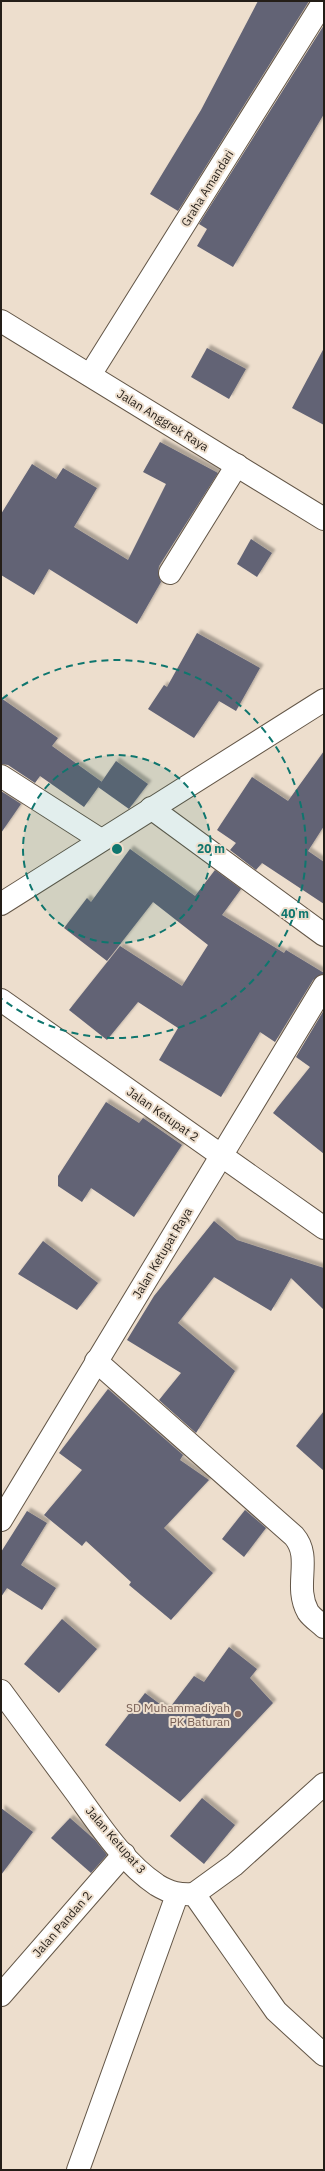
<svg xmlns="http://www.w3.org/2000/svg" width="325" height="2171" font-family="'IBM Plex Sans',sans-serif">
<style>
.building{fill:#626375;filter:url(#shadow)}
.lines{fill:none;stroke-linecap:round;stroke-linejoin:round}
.minor-casing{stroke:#635647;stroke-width:24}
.minor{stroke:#fff;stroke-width:22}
.ring{fill:none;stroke:#0f766e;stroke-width:2;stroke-dasharray:7 5}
.education-dot{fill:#8d6e63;stroke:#eddecd;stroke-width:1.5}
.labels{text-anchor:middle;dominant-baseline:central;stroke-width:4;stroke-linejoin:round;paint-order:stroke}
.street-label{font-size:12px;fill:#241e18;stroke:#eddecd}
.education-label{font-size:12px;fill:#785e54;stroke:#eddecd;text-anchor:end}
.centre{fill:#0f766e;stroke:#eddecd;stroke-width:2}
.ring-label{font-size:12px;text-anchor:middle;font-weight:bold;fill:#0f766e;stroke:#eddecd;stroke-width:4;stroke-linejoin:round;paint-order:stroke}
</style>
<defs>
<filter id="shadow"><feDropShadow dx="3.5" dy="-3.5" stdDeviation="1" flood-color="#0004"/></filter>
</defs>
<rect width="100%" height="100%" fill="#eddecd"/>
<!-- building -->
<g class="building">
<path d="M 258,1 L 309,1 L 178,211 L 150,194 L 201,110 Z"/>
<path d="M 324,25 L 324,114 L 233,267 L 197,246 L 207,229 L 199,224 Z"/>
<path d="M 207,348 L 246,369 L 229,399 L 191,377 Z"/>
<path d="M 324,348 L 324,425 L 292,408 Z"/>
<path d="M 160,442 L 218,473 L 159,566 L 158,573 L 161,582 L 137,624 L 49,569 L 34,595 L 1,575 L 1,514 L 32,464 L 56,479 L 63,468 L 97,488 L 74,527 L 128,560 L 166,484 L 143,472 Z"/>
<path d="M 251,539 L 272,553 L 257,577 L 237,564 Z"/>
<path d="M 197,633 L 260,668 L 236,711 L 219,701 L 194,738 L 148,709 L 164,685 L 167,687 Z"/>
<path d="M 1,698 L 58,738 L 52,746 L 102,782 L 84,807 L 40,776 L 35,783 L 8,765 L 1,764 Z"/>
<path d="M 324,751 L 324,826 L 308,851 L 324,862 L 324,904 L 262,863 L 256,870 L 230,850 L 236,843 L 217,830 L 252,777 L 288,801 Z"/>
<path d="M 116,761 L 148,784 L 129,809 L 98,787 Z"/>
<path d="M 1,791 L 21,804 L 1,833 Z"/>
<path d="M 130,849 L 195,896 L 215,870 L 241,889 L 222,915 L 284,953 L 286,950 L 324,973 L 313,980 L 275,1042 L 260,1032 L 221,1097 L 159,1060 L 178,1028 L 138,1002 L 107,1040 L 69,1010 L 120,946 L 182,986 L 208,945 L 153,902 L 107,961 L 64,928 L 87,898 L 91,902 Z"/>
<path d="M 324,1010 L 324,1154 L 273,1113 L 310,1067 L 296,1057 Z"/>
<path d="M 106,1102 L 139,1123 L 143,1118 L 182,1145 L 134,1217 L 91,1188 L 82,1202 L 58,1186 L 58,1176 Z"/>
<path d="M 214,1221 L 237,1240 L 324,1268 L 324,1310 L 291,1278 L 271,1311 L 214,1277 L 178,1323 L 235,1371 L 196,1433 L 159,1400 L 181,1373 L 127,1340 L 154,1296 Z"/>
<path d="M 43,1241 L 98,1283 L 77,1310 L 18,1274 Z"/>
<path d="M 108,1389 L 183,1455 L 180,1460 L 209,1480 L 164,1528 L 213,1573 L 171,1620 L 129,1585 L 131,1582 L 86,1541 L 82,1546 L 44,1515 L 82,1470 L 59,1453 Z"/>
<path d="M 324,1411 L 324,1471 L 296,1446 Z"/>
<path d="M 245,1510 L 266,1528 L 244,1557 L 222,1539 Z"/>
<path d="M 27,1511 L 47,1523 L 21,1565 L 56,1588 L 42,1610 L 7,1588 L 1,1597 L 1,1552 Z"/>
<path d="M 62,1619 L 97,1649 L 59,1693 L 24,1664 Z"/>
<path d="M 229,1647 L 257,1669 L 250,1678 L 273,1703 L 180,1802 L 105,1745 L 145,1693 L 168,1710 L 194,1676 L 204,1682 Z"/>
<path d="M 202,1798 L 235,1825 L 204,1864 L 170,1836 Z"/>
<path d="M 1,1808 L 33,1832 L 1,1875 Z"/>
<path d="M 70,1818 L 95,1840 L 107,1855 L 91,1873 L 51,1838 Z"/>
</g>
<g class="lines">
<defs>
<g id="minor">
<path d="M 1,321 L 324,519"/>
<path d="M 90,375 L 324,1"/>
<path d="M 170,573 L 237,465"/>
<path d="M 1,776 L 101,840"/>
<path d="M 151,808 L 324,935"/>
<path d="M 1,904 L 324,700"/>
<path d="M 1,1000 L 324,1228"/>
<path d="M 96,1361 L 294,1536 C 313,1558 293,1585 308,1612 C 312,1618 319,1622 324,1627"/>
<path d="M 1,1520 L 324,986"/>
<path d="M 1,1691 C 26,1725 52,1760 77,1794 C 100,1826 124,1863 157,1885 C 170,1893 180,1895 194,1894 L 276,2011 L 324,2055"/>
<path d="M 194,1894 L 234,1865 L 324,1784"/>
<path d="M 1,1995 L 124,1854"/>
<path d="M 78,2170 L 177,1895"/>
</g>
</defs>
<!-- minor casing -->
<use href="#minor" class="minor-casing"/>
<!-- minor -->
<use href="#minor" class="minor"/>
</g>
<!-- distance rings -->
<circle cx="117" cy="849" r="94" fill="#0f766e" fill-opacity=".12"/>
<g class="ring">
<circle cx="117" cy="849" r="94"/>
<path d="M2 699A189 189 0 1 1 2 999"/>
</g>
<!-- markers -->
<circle class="education-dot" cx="238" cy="1714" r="4"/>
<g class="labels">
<!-- street labels -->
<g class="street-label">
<text transform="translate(207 188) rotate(-58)">Graha Amandari</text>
<text transform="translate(163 420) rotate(32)">Jalan Anggrek Raya</text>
<text transform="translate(163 1114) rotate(35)">Jalan Ketupat 2</text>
<text transform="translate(162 1253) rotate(-59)">Jalan Ketupat Raya</text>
<text transform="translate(116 1840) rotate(49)">Jalan Ketupat 3</text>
<text transform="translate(62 1924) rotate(-49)">Jalan Pandan 2</text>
</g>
<!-- education labels -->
<g class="education-label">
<text x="230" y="1707">SD Muhammadiyah<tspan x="230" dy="14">PK Baturan</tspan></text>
</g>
</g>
<circle cx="117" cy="849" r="6" class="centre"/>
<g class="ring-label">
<text x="211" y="853">20 m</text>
<text x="295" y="918">40 m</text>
</g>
<!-- border -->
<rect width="325" height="2171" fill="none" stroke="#241e18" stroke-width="4"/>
</svg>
